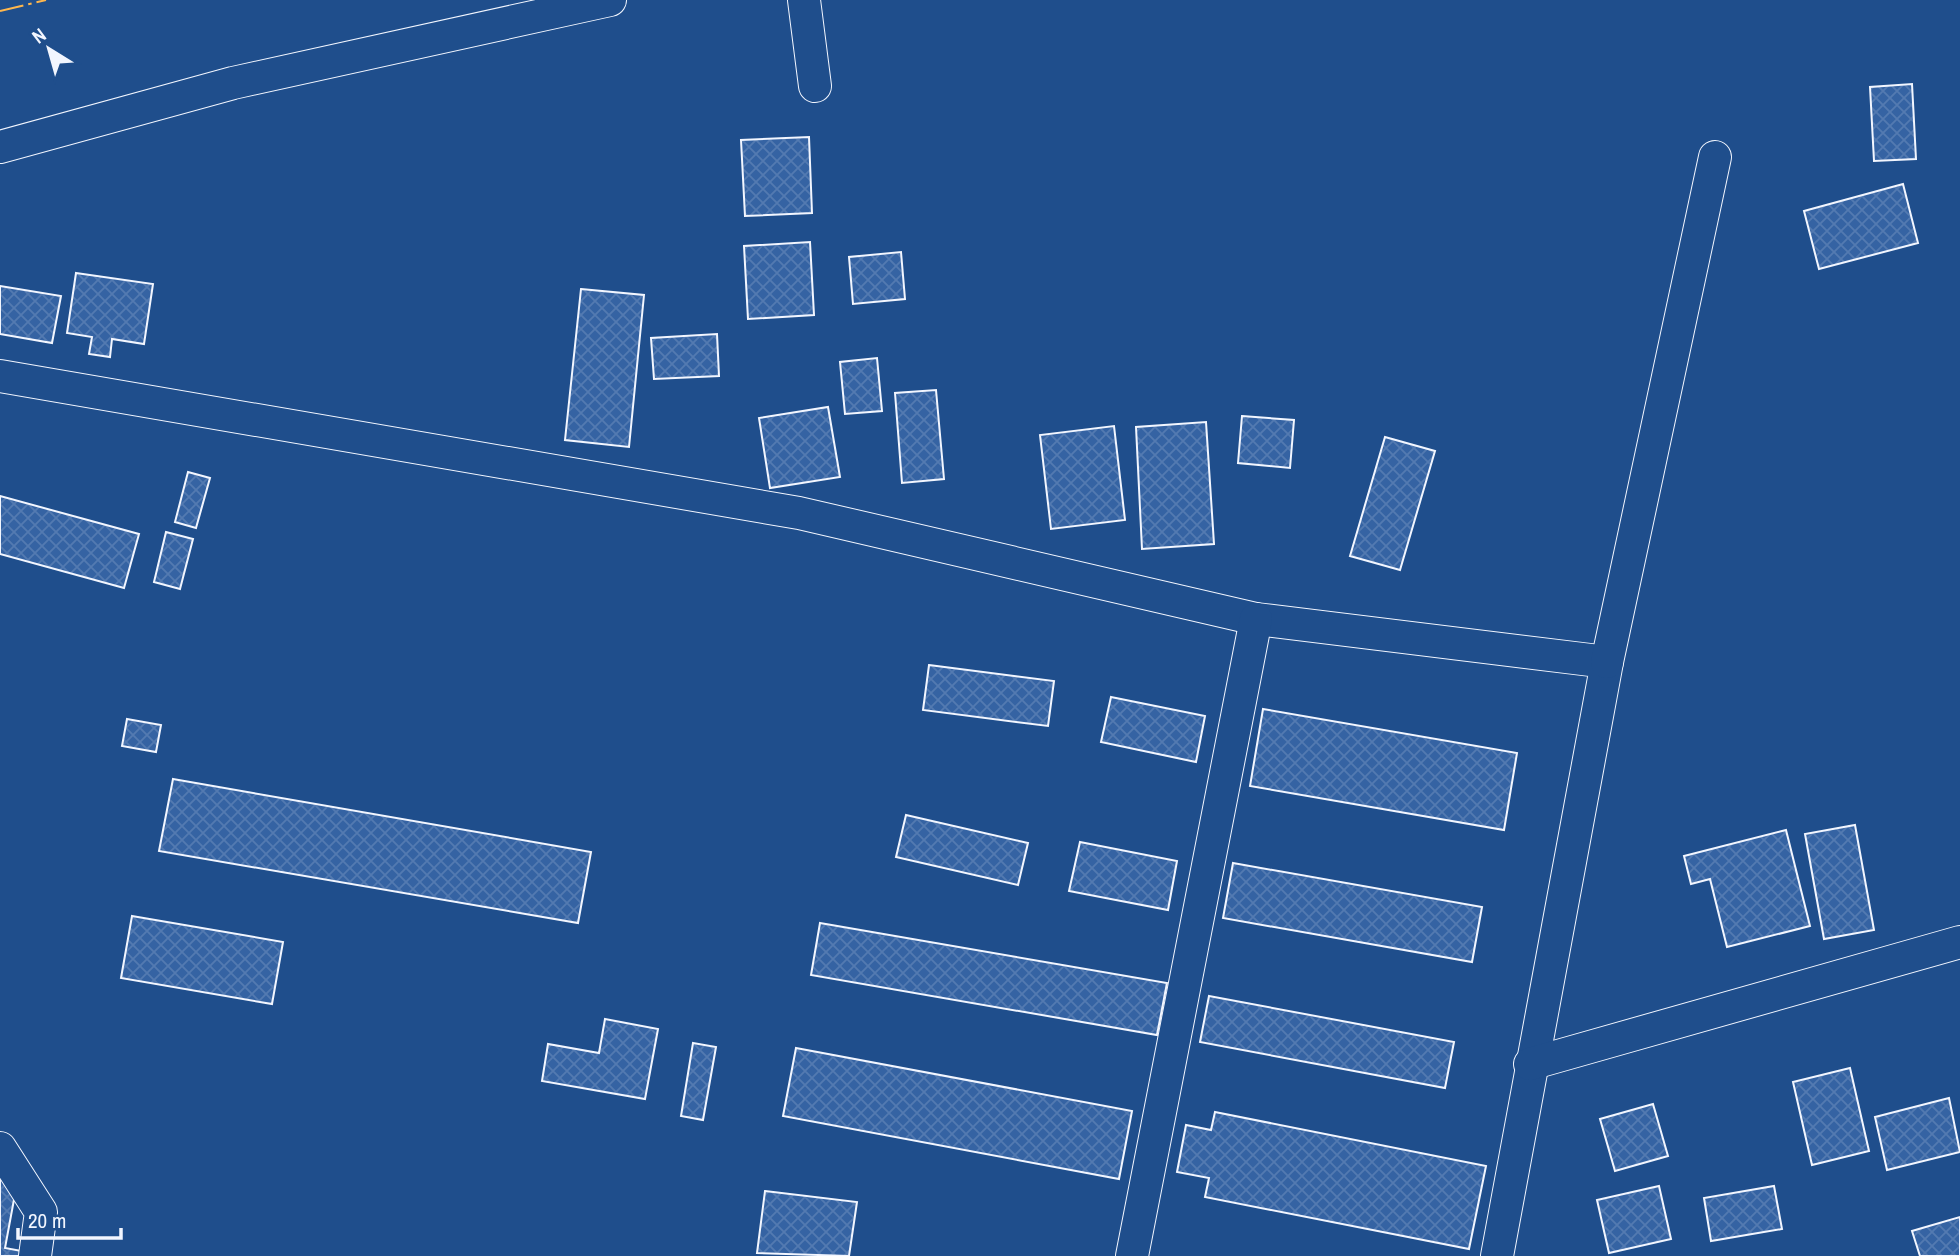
<svg xmlns="http://www.w3.org/2000/svg" width="1960" height="1256" font-family="'Archivo Narrow',sans-serif">
<style>
.building{fill:url(#building-cross-hatch);stroke:#f2f6ff;stroke-width:2}
.lines{fill:none;stroke-linecap:round;stroke-linejoin:round}
.street-casing{stroke:#f2f6ff;stroke-width:34}
.street{stroke:#1f4e8c;stroke-width:32}
.power{stroke:#ffb74d;stroke-width:2;stroke-dasharray:24 5 3.5 5;stroke-linecap:butt}
</style>
<defs>
<pattern id="building-cross-hatch" width="8" height="8" patternUnits="userSpaceOnUse" patternTransform="scale(1.75)"><rect width="8" height="8" fill="#3563a3"/><path d="M0 0l8 8M0 8l8-8" fill="none" stroke="#537ab1"/></pattern>
</defs>
<rect width="100%" height="100%" fill="#1f4e8c"/>
<!-- building -->
<g class="building">
<path d="M 1912,84 L 1916,159 L 1874,161 L 1870,87 Z"/>
<path d="M 809,137 L 812,213 L 745,216 L 741,140 Z"/>
<path d="M 1903,184 L 1918,243 L 1819,269 L 1804,211 Z"/>
<path d="M 810,242 L 814,315 L 748,319 L 744,246 Z"/>
<path d="M 901,252 L 905,299 L 853,304 L 849,257 Z"/>
<path d="M 76,273 L 153,284 L 144,344 L 112,339 L 110,357 L 89,354 L 92,337 L 67,333 Z"/>
<path d="M 0,286 L 61,296 L 52,343 L 0,334 Z"/>
<path d="M 581,289 L 644,295 L 629,447 L 565,440 Z"/>
<path d="M 717,334 L 719,376 L 654,379 L 651,338 Z"/>
<path d="M 877,358 L 882,411 L 845,414 L 840,362 Z"/>
<path d="M 936,390 L 944,479 L 902,483 L 895,393 Z"/>
<path d="M 828,407 L 840,477 L 770,488 L 759,418 Z"/>
<path d="M 1242,416 L 1294,420 L 1290,468 L 1238,463 Z"/>
<path d="M 1206,422 L 1214,544 L 1142,549 L 1136,427 Z"/>
<path d="M 1114,426 L 1125,520 L 1051,529 L 1040,435 Z"/>
<path d="M 1385,437 L 1435,451 L 1400,570 L 1350,556 Z"/>
<path d="M 188,472 L 210,478 L 196,528 L 175,522 Z"/>
<path d="M 0,496 L 139,534 L 124,588 L 0,554 Z"/>
<path d="M 166,532 L 193,539 L 180,589 L 154,582 Z"/>
<path d="M 929,665 L 1054,681 L 1048,726 L 923,710 Z"/>
<path d="M 1111,697 L 1205,716 L 1196,762 L 1101,742 Z"/>
<path d="M 1263,709 L 1517,753 L 1504,830 L 1250,786 Z"/>
<path d="M 127,719 L 161,725 L 156,752 L 122,746 Z"/>
<path d="M 173,779 L 591,852 L 578,923 L 159,851 Z"/>
<path d="M 906,815 L 1028,843 L 1018,885 L 896,857 Z"/>
<path d="M 1855,825 L 1874,930 L 1824,939 L 1805,834 Z"/>
<path d="M 1786,830 L 1810,926 L 1727,947 L 1710,879 L 1691,884 L 1684,856 Z"/>
<path d="M 1080,842 L 1177,861 L 1168,910 L 1069,891 Z"/>
<path d="M 1233,863 L 1482,907 L 1472,962 L 1223,918 Z"/>
<path d="M 132,916 L 283,942 L 272,1004 L 121,978 Z"/>
<path d="M 820,923 L 1167,983 L 1157,1035 L 811,975 Z"/>
<path d="M 1209,996 L 1454,1042 L 1445,1088 L 1200,1042 Z"/>
<path d="M 605,1019 L 658,1029 L 645,1099 L 542,1081 L 548,1044 L 599,1053 Z"/>
<path d="M 693,1043 L 716,1047 L 703,1120 L 681,1116 Z"/>
<path d="M 796,1048 L 1132,1111 L 1119,1179 L 783,1116 Z"/>
<path d="M 1850,1068 L 1869,1151 L 1812,1165 L 1793,1082 Z"/>
<path d="M 1949,1098 L 1960,1152 L 1887,1170 L 1875,1117 Z"/>
<path d="M 1653,1104 L 1668,1156 L 1615,1171 L 1600,1119 Z"/>
<path d="M 1215,1112 L 1486,1166 L 1469,1249 L 1205,1197 L 1209,1178 L 1177,1172 L 1186,1125 L 1211,1130 Z"/>
<path d="M 0,1174 L 18,1178 L 5,1248 L 27,1252 L 26,1256 L 0,1256 Z"/>
<path d="M 1659,1186 L 1671,1239 L 1609,1253 L 1597,1200 Z"/>
<path d="M 1774,1186 L 1782,1229 L 1711,1241 L 1704,1198 Z"/>
<path d="M 765,1191 L 857,1202 L 849,1256 L 757,1253 Z"/>
<path d="M 1960,1217 L 1960,1256 L 1920,1256 L 1912,1231 Z"/>
</g>
<g class="lines">
<defs>
<g id="street">
<path d="M 804,0 L 815,86"/>
<path d="M 0,147 L 233,83 L 610,0"/>
<path d="M 0,376 L 799,513 L 1256,619 L 1607,662 L 1497,1256"/>
<path d="M 1607,662 L 1715,157"/>
<path d="M 1530,1064 L 1960,942"/>
<path d="M 0,1148 L 41,1212 L 35,1256"/>
<path d="M 1132,1256 L 1256,619"/>
</g>
</defs>
<!-- street casing -->
<use href="#street" class="street-casing"/>
<!-- street -->
<use href="#street" class="street"/>
<!-- power -->
<path class="power" d="M 0,11 L 46,0"/>
</g>
<!-- north arrow -->
<g transform="translate(49 49) rotate(323)" stroke="#1f4e8c" stroke-width="5" paint-order="stroke">
<path d="M0-5L12 26L0 18L-12 26Z" fill="#f2f6ff"/>
<text y="-10" font-size="19" font-weight="bold" text-anchor="middle" fill="#f2f6ff">N</text>
</g>
<!-- scale -->
<path d="M18 1228v10h103v-10" fill="none" stroke="#f2f6ff" stroke-width="3.5"/>
<text x="28" y="1228" font-size="21" fill="#f2f6ff" stroke="#1f4e8c" stroke-width="5" paint-order="stroke">20 m</text>
</svg>
